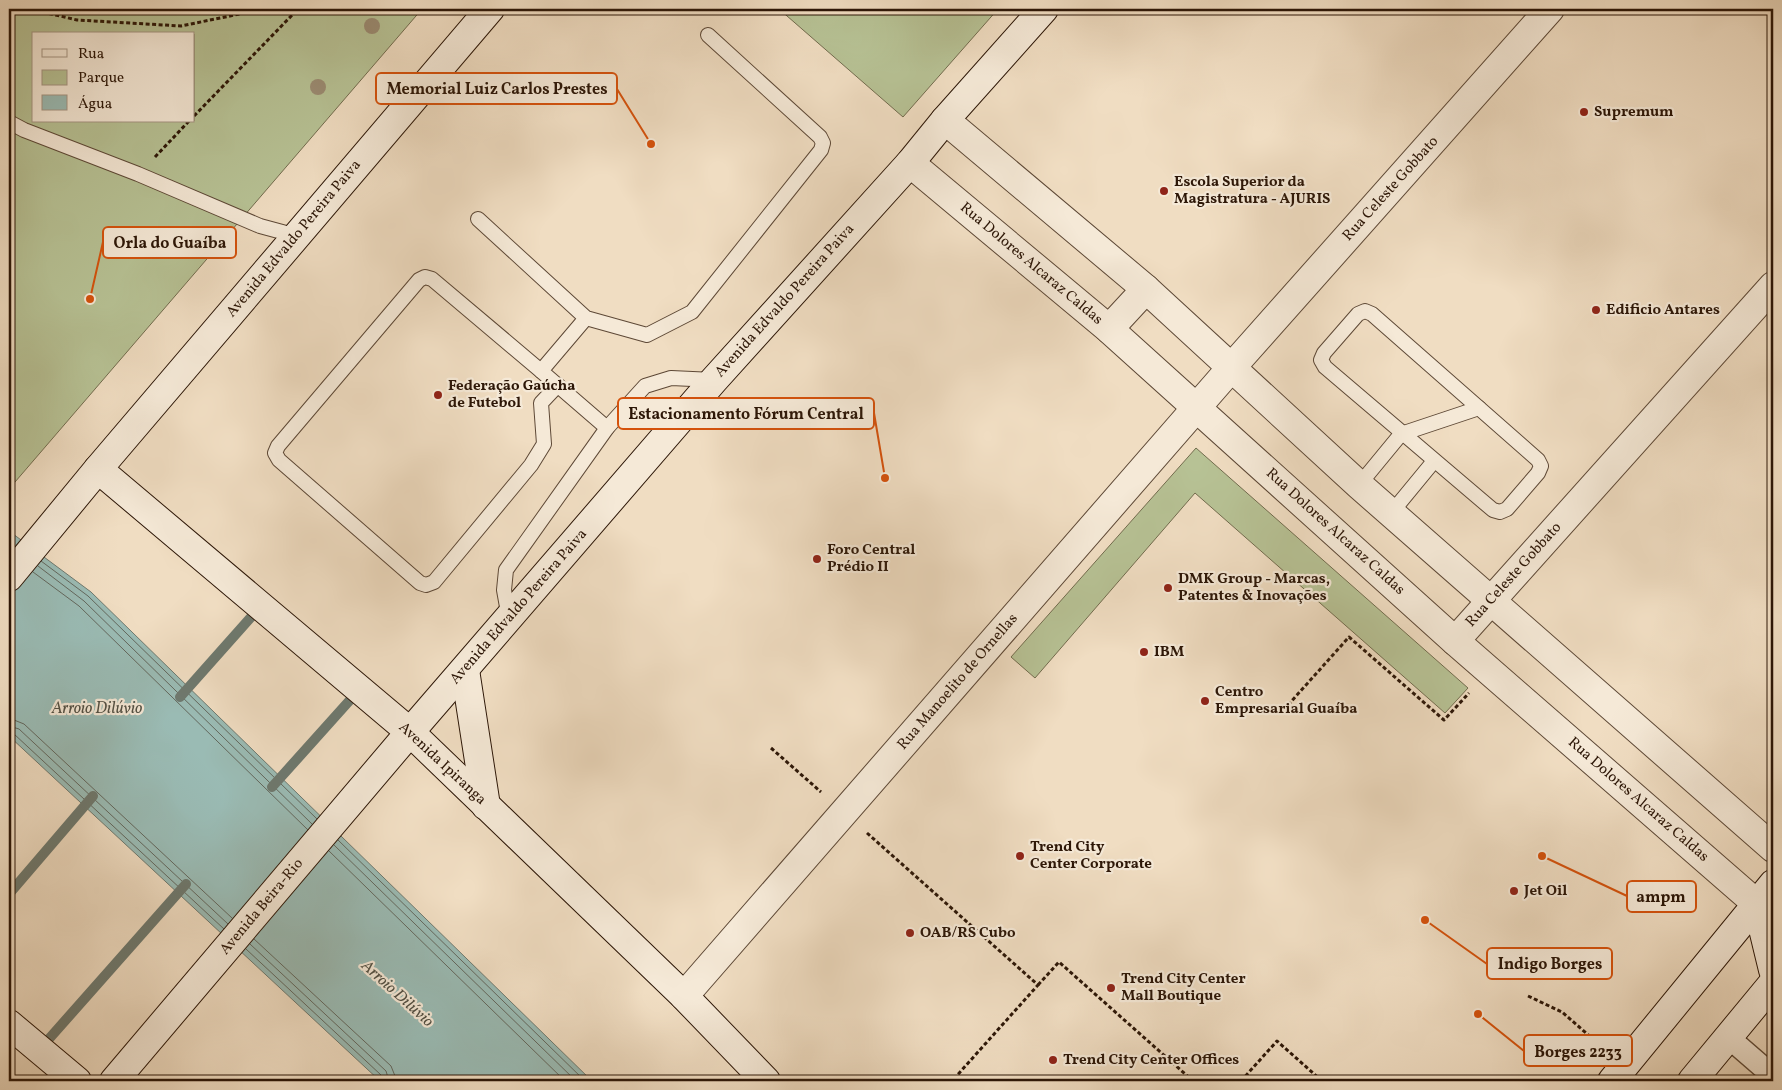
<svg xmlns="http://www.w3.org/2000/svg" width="1782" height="1090" font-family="Vollkorn,serif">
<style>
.green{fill:#b7c295;stroke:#726c4e;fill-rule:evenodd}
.water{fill:#9abbb4;stroke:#6e796f}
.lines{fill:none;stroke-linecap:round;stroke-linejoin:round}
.shore{stroke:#63685e;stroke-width:1}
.stream{stroke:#6e796f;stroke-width:10}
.service-casing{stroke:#5d4836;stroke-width:16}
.pedestrian-casing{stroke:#5d4836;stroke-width:24}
.minor-casing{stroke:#5d4836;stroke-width:30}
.tertiary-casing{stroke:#5d4836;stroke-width:30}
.secondary-casing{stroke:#2c1607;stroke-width:30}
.path{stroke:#2c1607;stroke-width:3;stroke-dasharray:4 2.5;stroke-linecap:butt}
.service{stroke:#f5e9d7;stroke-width:14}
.pedestrian{stroke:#f5e9d7;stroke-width:21}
.minor{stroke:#f5e9d7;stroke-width:28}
.tertiary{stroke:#f5e9d7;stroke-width:28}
.secondary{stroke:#f5e9d7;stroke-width:28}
.tree{fill:#9b8c73}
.poi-dot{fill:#8f2418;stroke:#f5e9d7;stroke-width:2}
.labels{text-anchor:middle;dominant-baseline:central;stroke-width:4.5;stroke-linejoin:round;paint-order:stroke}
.poi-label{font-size:15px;font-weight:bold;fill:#2c1607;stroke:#f5e9d7;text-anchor:start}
.street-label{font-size:15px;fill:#2c1607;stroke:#f5e9d7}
.water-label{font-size:16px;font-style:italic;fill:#525044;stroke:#f5e9d7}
.leader{fill:none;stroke:#d5520c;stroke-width:2}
.callout-dot{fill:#d5520c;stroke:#f5e9d7;stroke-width:2}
.callout{fill:#f5e9d7;stroke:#d5520c;stroke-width:2}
.callout-label{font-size:16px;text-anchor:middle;font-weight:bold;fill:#2c1607}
</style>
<rect width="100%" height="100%" fill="#f0ddc2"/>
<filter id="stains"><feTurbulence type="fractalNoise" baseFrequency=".004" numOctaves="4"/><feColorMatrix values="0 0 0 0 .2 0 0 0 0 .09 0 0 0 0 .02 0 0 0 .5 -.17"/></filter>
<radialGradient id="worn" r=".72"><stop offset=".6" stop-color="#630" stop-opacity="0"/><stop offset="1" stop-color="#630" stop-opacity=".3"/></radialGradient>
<!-- green -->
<g class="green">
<path d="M 9,9 L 422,9 L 9,489 ZM 34,34 L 194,34 L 194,121 L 34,121 Z"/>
<path d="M 779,9 L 998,9 L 903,117 Z"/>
<path d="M 1196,448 L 1468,688 L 1445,713 L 1195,493 L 1035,678 L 1011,657 Z"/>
</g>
<!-- water -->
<path class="water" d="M 9,531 L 91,592 L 592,1081 L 380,1081 L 9,736 Z"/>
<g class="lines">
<!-- shore -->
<g class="shore">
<path d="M 41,561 L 88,596 L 317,819"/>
<path d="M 38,566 L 84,601 L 312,824"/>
<path d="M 33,572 L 79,606 L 308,830"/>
<path d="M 9,718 L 24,724 L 232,918"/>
<path d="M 9,726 L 19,729 L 228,924"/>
<path d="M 9,732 L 14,734 L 224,929"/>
<path d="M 338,840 L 585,1081"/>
<path d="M 334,845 L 576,1081"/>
<path d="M 329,851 L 565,1081"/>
<path d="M 254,939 L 391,1066 L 397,1081"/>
<path d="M 250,944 L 386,1071 L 389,1081"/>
<path d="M 246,949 L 381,1075 L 383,1081"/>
</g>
<!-- stream -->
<g class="stream">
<path d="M 180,697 L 260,607"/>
<path d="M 272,787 L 359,690"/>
<path d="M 9,894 L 93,796"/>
<path d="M 40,1049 L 186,884"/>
</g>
<defs>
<g id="service">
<path d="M 9,122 L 24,130 L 138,174 L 260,226 L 297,236"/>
<path d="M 478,219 L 586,318 L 647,335 L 692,312 L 821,150 L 823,143 L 820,137 L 708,35"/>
<path d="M 1365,311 L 1372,314 L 1538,460 L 1541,466 L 1538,473 L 1507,509 L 1500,512 L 1493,510 L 1325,367 L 1321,360 L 1324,353 L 1358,314 Z"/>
<path d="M 586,318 L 541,371 L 607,428"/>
<path d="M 541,371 L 432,279 L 425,277 L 419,280 L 278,446 L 275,453 L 279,460 L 420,583 L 426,585 L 434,582 L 531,465 L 544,444 L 541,403 L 558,385"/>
<path d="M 1359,485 L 1401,434 L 1479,408"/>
<path d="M 1392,512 L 1434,461"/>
<path d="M 509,618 L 504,590 L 506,570 L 607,428 L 645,386 L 671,378 L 714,380"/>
</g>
<path id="pedestrian" d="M 1728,1037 L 1773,1076"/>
<g id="minor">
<path d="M 1455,641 L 1773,286"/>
<path d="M 684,996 L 1231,368 L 1550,9"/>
</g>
<g id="tertiary">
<path d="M 945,120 L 1146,289 L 1359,485 L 1773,848"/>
<path d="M 910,163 L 1109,329 L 1455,641 L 1757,904"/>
<path d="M 1109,329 L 1146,289"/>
</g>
<g id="secondary">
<path d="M 98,469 L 410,732 L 684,996 L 766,1081"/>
<path d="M 9,577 L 98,469 L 490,9"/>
<path d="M 465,670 L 486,806"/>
<path d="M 1757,904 L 1773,970"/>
<path d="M 9,1024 L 77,1081"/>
<path d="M 114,1081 L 410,732 L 714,380 L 910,163 L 945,120 L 1044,9"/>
<path d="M 1612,1081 L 1773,884"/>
<path d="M 1692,1081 L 1773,983"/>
</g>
</defs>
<!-- service casing -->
<use href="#service" class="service-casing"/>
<!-- pedestrian casing -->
<use href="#pedestrian" class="pedestrian-casing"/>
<!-- minor casing -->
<use href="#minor" class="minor-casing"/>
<!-- tertiary casing -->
<use href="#tertiary" class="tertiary-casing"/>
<!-- secondary casing -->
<use href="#secondary" class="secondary-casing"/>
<!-- path -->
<g class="path">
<path d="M 30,9 L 77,20 L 181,26 L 264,9"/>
<path d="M 194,116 L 298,9"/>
<path d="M 155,157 L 189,121"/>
<path d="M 1288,705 L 1349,637 L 1444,720 L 1469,693"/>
<path d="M 771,748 L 821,792"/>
<path d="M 867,833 L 1038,985 L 952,1081"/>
<path d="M 1038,985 L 1059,962 L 1193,1081"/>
<path d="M 1528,996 L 1562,1012 L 1601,1046"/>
<path d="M 1241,1081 L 1277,1041 L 1322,1081"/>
</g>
<!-- service -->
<use href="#service" class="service"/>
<!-- pedestrian -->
<use href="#pedestrian" class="pedestrian"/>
<!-- minor -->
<use href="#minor" class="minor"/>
<!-- tertiary -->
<use href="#tertiary" class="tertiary"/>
<!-- secondary -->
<use href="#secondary" class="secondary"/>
</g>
<!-- trees -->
<g class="tree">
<circle cx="372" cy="26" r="8"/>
<circle cx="318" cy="87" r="8"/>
</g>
<!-- markers -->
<g class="poi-dot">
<circle cx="1584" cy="112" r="5"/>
<circle cx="1164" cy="191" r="5"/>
<circle cx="1596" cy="310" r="5"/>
<circle cx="438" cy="395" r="5"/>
<circle cx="817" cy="559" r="5"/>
<circle cx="1168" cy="588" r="5"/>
<circle cx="1144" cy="652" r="5"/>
<circle cx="1205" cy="701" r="5"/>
<circle cx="1020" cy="856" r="5"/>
<circle cx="1514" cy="891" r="5"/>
<circle cx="910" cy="933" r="5"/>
<circle cx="1111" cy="988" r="5"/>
<circle cx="1053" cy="1060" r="5"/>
</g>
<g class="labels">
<!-- poi labels -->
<g class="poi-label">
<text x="1594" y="112">Supremum</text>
<text x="1174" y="182">Escola Superior da<tspan x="1174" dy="17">Magistratura - AJURIS</tspan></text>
<text x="1606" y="310">Edificio Antares</text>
<text x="448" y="386">Federação Gaúcha<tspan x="448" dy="17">de Futebol</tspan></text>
<text x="827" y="550">Foro Central<tspan x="827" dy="17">Prédio II</tspan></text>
<text x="1178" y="579">DMK Group - Marcas,<tspan x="1178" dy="17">Patentes &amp; Inovações</tspan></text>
<text x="1154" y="652">IBM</text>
<text x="1215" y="692">Centro<tspan x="1215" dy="17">Empresarial Guaíba</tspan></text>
<text x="1030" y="847">Trend City<tspan x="1030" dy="17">Center Corporate</tspan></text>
<text x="1524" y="891">Jet Oil</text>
<text x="920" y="933">OAB/RS Cubo</text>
<text x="1121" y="979">Trend City Center<tspan x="1121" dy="17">Mall Boutique</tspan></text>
<text x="1063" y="1060">Trend City Center Offices</text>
</g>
<!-- street labels -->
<g class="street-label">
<text transform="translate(1391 189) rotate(-48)">Rua Celeste Gobbato</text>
<text transform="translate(294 239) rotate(-50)">Avenida Edvaldo Pereira Paiva</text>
<text transform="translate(1031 264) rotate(40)">Rua Dolores Alcaraz Caldas</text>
<text transform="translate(785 301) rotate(-48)">Avenida Edvaldo Pereira Paiva</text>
<text transform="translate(1335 532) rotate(42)">Rua Dolores Alcaraz Caldas</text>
<text transform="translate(1514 575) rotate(-48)">Rua Celeste Gobbato</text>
<text transform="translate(519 607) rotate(-49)">Avenida Edvaldo Pereira Paiva</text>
<text transform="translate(958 682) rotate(-49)">Rua Manoelito de Ornellas</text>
<text transform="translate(442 764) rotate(43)">Avenida Ipiranga</text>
<text transform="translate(1638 800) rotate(41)">Rua Dolores Alcaraz Caldas</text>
<text transform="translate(262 907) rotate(-50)">Avenida Beira-Rio</text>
</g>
<!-- water labels -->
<g class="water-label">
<text x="97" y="709">Arroio Dilúvio</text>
<text transform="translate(397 994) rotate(42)">Arroio Dilúvio</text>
</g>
</g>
<!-- callouts -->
<path class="leader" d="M651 144L617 89M90 299L103 242M885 478L874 413M1542 856L1627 896M1425 920L1487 964M1478 1014L1524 1051"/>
<g class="callout-dot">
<circle cx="651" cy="144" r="5"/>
<circle cx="90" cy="299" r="5"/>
<circle cx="885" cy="478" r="5"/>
<circle cx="1542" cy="856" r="5"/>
<circle cx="1425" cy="920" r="5"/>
<circle cx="1478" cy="1014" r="5"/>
</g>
<g class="callout">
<rect x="376" y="73" width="241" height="31" rx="5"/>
<rect x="103" y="227" width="133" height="31" rx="5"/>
<rect x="618" y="398" width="256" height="31" rx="5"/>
<rect x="1627" y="881" width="69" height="31" rx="5"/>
<rect x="1487" y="948" width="125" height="31" rx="5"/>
<rect x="1524" y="1035" width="108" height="31" rx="5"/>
</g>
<g class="callout-label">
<text x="497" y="94">Memorial Luiz Carlos Prestes</text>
<text x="170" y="248">Orla do Guaíba</text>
<text x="746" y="419">Estacionamento Fórum Central</text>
<text x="1661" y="902">ampm</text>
<text x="1550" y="969">Indigo Borges</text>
<text x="1578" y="1057">Borges 2233</text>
</g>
<!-- margin -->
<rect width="1782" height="1090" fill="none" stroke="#f0ddc2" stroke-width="30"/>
<rect x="10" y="10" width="1762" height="1070" fill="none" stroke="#2c1607" stroke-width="2.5"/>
<rect x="15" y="15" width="1752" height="1060" fill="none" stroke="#2c1607"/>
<!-- legend -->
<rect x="32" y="32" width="162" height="90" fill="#f5e9d7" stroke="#a59584"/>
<rect x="42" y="49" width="25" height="8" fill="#f5e9d7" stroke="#a59584"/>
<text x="78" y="58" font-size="15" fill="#2c1607">Rua</text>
<rect x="42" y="70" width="25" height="15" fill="#b7c295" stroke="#a59584"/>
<text x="78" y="82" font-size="15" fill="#2c1607">Parque</text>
<rect x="42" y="95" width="25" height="15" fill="#9abbb4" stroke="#a59584"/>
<text x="78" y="108" font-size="15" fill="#2c1607">Água</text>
<rect width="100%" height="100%" filter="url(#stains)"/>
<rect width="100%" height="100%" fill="url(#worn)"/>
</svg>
